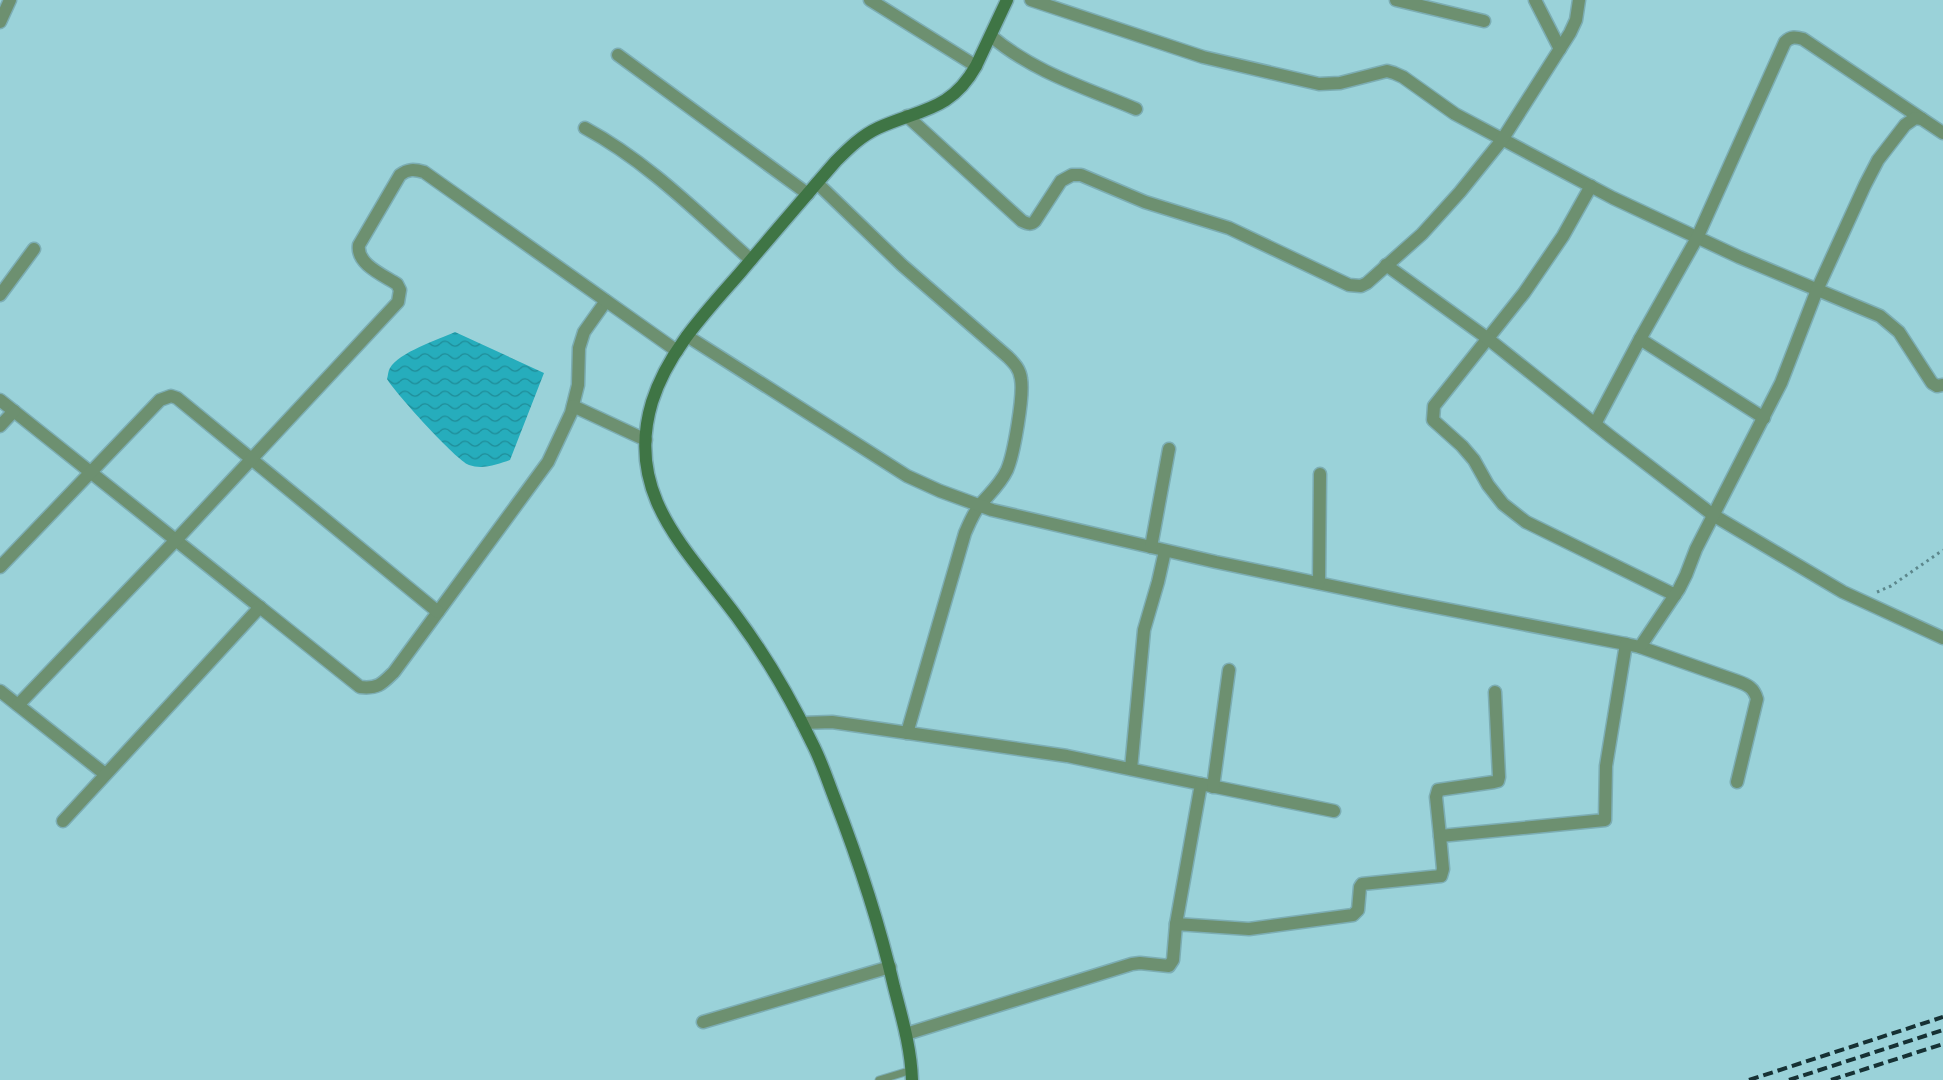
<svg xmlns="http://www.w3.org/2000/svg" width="1943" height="1080" font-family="Arial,sans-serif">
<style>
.water{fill:url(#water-waves)}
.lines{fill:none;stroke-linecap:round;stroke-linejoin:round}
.lane-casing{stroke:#7cadb3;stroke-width:9}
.street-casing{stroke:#7cadb3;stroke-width:15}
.secondary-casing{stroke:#7cadb3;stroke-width:15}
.path{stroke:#5c878c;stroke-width:3;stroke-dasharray:2.5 4;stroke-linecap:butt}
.lane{stroke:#6d9070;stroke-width:7}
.street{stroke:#6d9070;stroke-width:12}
.secondary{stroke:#3f7545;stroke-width:12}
.rail{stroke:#163134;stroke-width:4;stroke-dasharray:10 5;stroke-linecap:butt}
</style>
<defs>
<pattern id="water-waves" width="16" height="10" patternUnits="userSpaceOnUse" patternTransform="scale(1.25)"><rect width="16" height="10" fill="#26adbc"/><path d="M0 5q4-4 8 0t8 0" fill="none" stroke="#1f8c98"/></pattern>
</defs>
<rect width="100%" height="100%" fill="#9ad2d9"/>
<!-- water -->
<path class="water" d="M 455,332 L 544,373 L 510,460 C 498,464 483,470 469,465 C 456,460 396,394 387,379 C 388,376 388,371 390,368 C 398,353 439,339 455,332 Z"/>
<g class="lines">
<defs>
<path id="lane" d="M 879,1080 L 912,1070"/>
<g id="street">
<path d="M 870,0 L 976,66"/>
<path d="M 1031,0 L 1203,57 L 1319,84 L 1340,83 L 1387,71 L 1394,73 L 1403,77 L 1455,114 L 1613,198 L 1739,257 L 1880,316 L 1899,332 L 1932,383 L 1937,386 L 1943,385"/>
<path d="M 1396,0 L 1484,21"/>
<path d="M 1535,0 L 1560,49"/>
<path d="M 0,22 L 10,0"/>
<path d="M 991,36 C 1033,72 1086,88 1136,109"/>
<path d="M 618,55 L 808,194"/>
<path d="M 907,116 L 1022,221 C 1028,224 1031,225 1035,221 L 1061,181 L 1072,175 L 1081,175 L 1145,202 L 1229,228 L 1349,285 L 1361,286 L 1367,283 L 1422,234 L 1460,192 L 1502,140 L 1570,33 L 1576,20 L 1579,0"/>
<path d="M 585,128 C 648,162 698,213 751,260"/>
<path d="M 817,183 L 902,265 L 1008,357 C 1014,363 1020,369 1021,379 C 1024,395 1014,454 1007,470 C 1000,485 989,494 979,506 C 973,514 969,524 965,533 L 907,733"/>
<path d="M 1591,186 L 1563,236 L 1524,293 L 1434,406 L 1433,420 L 1462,446 L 1474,460 L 1488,485 L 1503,504 L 1526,522 L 1675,595"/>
<path d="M 1386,265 L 1487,338 L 1610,436 L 1713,515 L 1843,592 L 1943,638"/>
<path d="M 0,295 L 34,249"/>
<path d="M 687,336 L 907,476 L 940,491 L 992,510 L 1151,547 L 1216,562 L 1404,601 L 1626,644"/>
<path d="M 1640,339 L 1764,418"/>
<path d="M 0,400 L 360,687 C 378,689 382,684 394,672 L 548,462 L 571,413 L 578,385 L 579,348 L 584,332 L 606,301"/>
<path d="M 573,406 L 646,440"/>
<path d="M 1595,424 L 1640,339 L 1697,238 L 1785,42 C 1791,36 1796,37 1803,39 L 1922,119"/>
<path d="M 0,426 L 14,411"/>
<path d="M 1151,547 L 1169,449"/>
<path d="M 0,567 L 160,400 L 171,396 L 177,398 L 438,612"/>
<path d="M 1319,583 L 1320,474"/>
<path d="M 1640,647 L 1737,681 C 1748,685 1754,688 1757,699 L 1737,782"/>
<path d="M 0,691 L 105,774"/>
<path d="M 18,705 L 176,540 L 398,302 L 400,290 L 397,284 C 383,275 356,264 359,245 L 400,175 C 408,169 414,169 424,172 L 677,351"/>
<path d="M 802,723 L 832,722 L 1067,756 L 1201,784 L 1176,924"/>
<path d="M 1131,769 L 1144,630 L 1158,582 L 1165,551"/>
<path d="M 1201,784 L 1334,811"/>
<path d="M 1213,787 L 1229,670"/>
<path d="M 63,821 L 260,607"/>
<path d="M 1440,836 L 1436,797 L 1438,790 L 1494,782 L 1498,781 L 1499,777 L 1495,692"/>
<path d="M 703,1022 L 890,967"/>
<path d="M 906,1034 L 1132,964 L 1140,963 L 1169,966 L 1173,960 L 1176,924 L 1249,929 L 1353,915 L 1358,910 L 1360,887 L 1362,884 L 1441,876 L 1443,869 L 1440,836 L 1605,820 L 1606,766 L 1626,644 L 1640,647 L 1679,589 L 1686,575 L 1696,549 L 1781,383 L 1817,290 L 1865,185 L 1878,160 L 1905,125 L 1915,118 L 1922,119 L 1943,133"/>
</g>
<path id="secondary" d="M 912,1080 C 911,1048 902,1018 894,987 C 879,922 858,859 834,797 C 827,779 821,760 812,743 C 791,699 766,656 737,617 C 687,549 624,495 652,402 C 668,351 706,312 740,273 C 772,235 804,198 836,161 C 849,148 861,136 878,128 C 920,109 951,111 976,66 L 1007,0"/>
</defs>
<!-- lane casing -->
<use href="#lane" class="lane-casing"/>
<!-- street casing -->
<use href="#street" class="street-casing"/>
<!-- secondary casing -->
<use href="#secondary" class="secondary-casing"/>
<!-- path -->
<path class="path" d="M 1877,592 L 1891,586 L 1943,550"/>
<!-- lane -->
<use href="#lane" class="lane"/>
<!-- street -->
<use href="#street" class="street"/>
<!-- secondary -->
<use href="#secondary" class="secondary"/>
<!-- rail -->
<g class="rail">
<path d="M 1749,1080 L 1943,1017"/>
<path d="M 1789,1080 L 1943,1030"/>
<path d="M 1831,1080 L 1943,1044"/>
</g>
</g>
</svg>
